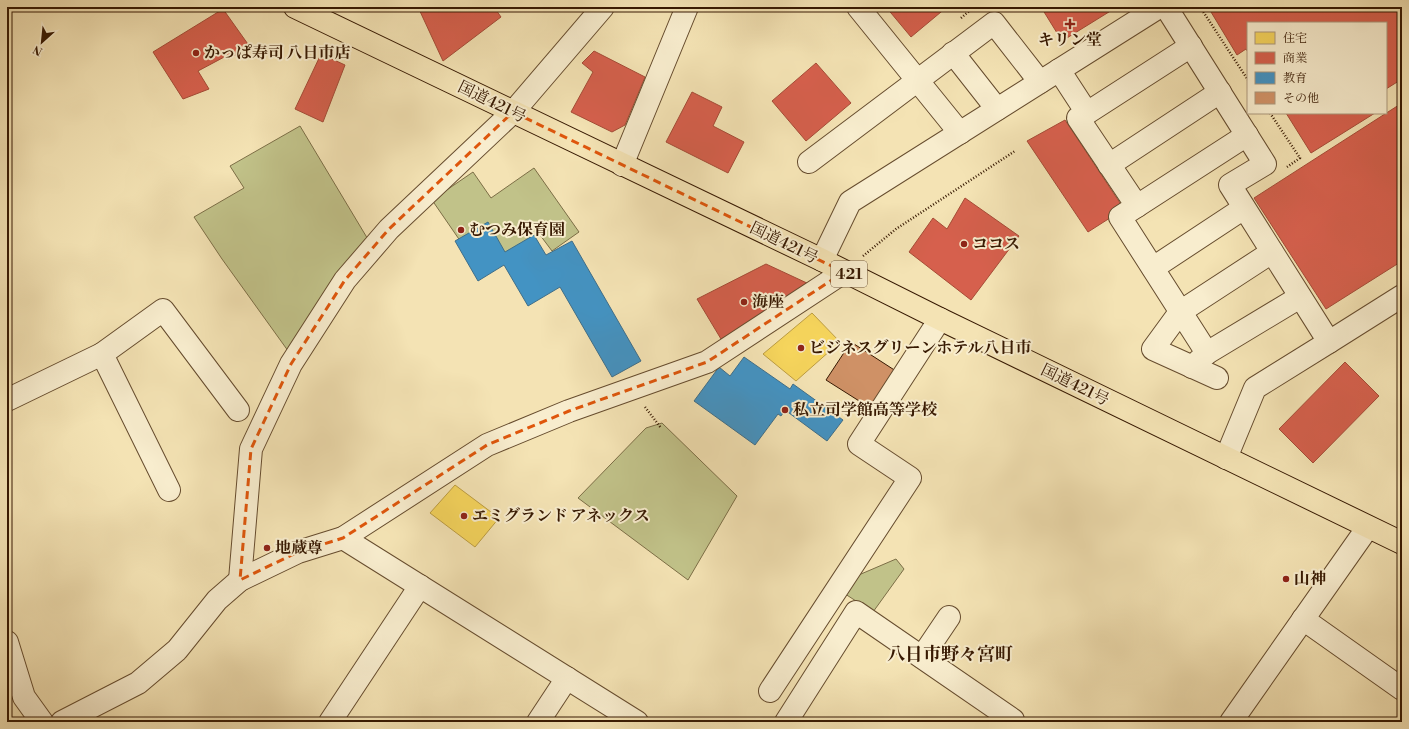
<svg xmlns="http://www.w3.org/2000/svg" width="1409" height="729" font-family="'Libre Bodoni','Noto Serif JP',serif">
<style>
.green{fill:#c1c289;stroke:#7c6e46}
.homes{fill:#f6d55c;stroke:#bd9d41}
.shops{fill:#d6604d;stroke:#a64b36}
.schools{fill:#4393c3;stroke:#3f6e89}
.building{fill:#cf9166;stroke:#371902}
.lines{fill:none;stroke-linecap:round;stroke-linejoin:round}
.minor-casing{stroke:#664c2e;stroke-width:24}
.highway-casing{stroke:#371902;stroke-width:24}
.path{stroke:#371902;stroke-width:2.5;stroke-dasharray:1 2;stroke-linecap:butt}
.minor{stroke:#f8edce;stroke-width:22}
.highway{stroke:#f4e3b4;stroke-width:22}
.marked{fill:none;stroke:#df560c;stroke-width:3;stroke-dasharray:8 5;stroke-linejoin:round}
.poi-dot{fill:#8f2418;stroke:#f8edce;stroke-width:1.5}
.labels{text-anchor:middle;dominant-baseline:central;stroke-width:4;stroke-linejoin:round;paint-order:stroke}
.shield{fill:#f8edce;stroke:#71593f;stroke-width:1}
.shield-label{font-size:15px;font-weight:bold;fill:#371902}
.poi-label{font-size:16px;font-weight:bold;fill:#371902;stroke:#f8edce;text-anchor:start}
.street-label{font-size:16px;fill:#371902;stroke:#f8edce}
.quarter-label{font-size:18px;font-weight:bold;fill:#371902;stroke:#f8edce}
</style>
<rect width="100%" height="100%" fill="#f4e3b4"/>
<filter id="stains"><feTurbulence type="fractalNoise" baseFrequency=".005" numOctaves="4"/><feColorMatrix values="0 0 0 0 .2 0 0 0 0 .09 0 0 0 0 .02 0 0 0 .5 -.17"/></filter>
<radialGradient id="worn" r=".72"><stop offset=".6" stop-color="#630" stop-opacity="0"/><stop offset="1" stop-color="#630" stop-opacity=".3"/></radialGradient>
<!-- green -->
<g class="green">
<path d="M 300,126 L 369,241 L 291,355 L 222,259 L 194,217 L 244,188 L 230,166 Z"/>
<path d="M 534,168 L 579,232 L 552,251 L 540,235 L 506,258 L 463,245 L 432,200 L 473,172 L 491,198 Z"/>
<path d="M 662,423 L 737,496 L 688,580 L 578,498 L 646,428 Z"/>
<path d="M 896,559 L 904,569 L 873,612 L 839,590 L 847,580 Z"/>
</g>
<!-- homes -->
<g class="homes">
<path d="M 812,313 L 840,342 L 796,381 L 763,354 Z"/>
<path d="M 455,485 L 499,518 L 475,547 L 430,513 Z"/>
</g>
<!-- shops -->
<g class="shops">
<path d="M 418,7 L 494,7 L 501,17 L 443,61 Z"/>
<path d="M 886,7 L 947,7 L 911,37 Z"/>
<path d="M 1041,7 L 1117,7 L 1062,41 Z"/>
<path d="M 1208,7 L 1402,7 L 1402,79 L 1386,89 L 1386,23 L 1248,23 L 1248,52 L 1246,49 L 1237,55 Z"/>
<path d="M 223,9 L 250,47 L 228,59 L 228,55 L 198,71 L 209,89 L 183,99 L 153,52 Z"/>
<path d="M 594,51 L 645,77 L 625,125 L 612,132 L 571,112 L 593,72 L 582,63 Z"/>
<path d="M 321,54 L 345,65 L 323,122 L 295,109 Z"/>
<path d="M 816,63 L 851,103 L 806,141 L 772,101 Z"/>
<path d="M 692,92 L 722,107 L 713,126 L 744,142 L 728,173 L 666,142 Z"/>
<path d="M 1402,103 L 1402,261 L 1326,309 L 1254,198 Z"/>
<path d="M 1286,113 L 1375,113 L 1311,153 Z"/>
<path d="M 1065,120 L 1124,209 L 1088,232 L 1027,141 Z"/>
<path d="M 965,198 L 1019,236 L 971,300 L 909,252 L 933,218 L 947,229 Z"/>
<path d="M 766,264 L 809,284 L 786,304 L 721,339 L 697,299 Z"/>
<path d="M 1345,362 L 1379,396 L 1313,463 L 1279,429 Z"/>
</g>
<!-- schools -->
<g class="schools">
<path d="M 488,222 L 505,252 L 534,235 L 546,255 L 572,241 L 641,361 L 612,377 L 560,287 L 528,306 L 504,265 L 478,281 L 455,241 Z"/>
<path d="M 744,357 L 790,389 L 793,384 L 843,420 L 827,441 L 785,410 L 781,416 L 778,414 L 755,445 L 694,401 L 719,367 L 730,376 Z"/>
</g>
<!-- building -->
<path class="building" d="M 851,342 L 899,373 L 875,411 L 826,380 Z"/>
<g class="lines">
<defs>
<g id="minor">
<path d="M 858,7 L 960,133"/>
<path d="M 1166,7 L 1265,164 L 1230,185 L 1329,342 L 1402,296"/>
<path d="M 953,53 L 997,109"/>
<path d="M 1059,70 L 1087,113 L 1078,118 L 1137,206"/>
<path d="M 1087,113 L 1191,46"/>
<path d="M 809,162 L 994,23 L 1040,82"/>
<path d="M 622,165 L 687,7"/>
<path d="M 1109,165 L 1220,92"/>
<path d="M 822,260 L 850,202 L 1159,7"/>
<path d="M 1153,268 L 1244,208"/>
<path d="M 1207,353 L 1300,297"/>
<path d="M 102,354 L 163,310 L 238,410"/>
<path d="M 1192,367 L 1207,353 L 1120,217 L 1247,135"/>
<path d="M 1217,378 L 1153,349 L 1180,312 L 1272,252"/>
<path d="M 7,400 L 102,354 L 169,490"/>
<path d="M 1226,458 L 1255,388 L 1329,342"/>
<path d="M 343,538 L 637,722"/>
<path d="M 240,580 L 251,449 L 291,364 L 345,280 L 389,229 L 513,112 L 603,7"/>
<path d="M 1303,619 L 1402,689"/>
<path d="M 7,642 L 24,697 L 42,722"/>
<path d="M 922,657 L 949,617"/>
<path d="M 770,691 L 910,478 L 859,444 L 940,319"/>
<path d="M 62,722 L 138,683 L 177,650 L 217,600 L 240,580 L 298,552 L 343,538 L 487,445 L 569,411 L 707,362 L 844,272"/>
<path d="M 330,722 L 420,586"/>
<path d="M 538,722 L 567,678"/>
<path d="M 786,722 L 856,612 L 1013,720"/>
<path d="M 1231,722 L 1368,527"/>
</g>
<path id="highway" d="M 295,7 L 822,260 L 940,319 L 1402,543"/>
</defs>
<!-- minor casing -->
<use href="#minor" class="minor-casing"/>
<!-- highway casing -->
<use href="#highway" class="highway-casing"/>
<!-- path -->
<g class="path">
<path d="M 1200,7 L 1248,80"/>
<path d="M 961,18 L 974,7"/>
<path d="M 1270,113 L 1300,158 L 1287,167"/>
<path d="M 863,256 L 896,229 L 1015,151"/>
<path d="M 645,407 L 661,428"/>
</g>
<!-- minor -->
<use href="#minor" class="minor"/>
<!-- highway -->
<use href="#highway" class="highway"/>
</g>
<!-- marked area -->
<path class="marked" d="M 513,112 L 844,272 L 707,362 L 569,411 L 487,445 L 343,538 L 298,552 L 240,580 L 251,449 L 291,364 L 345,280 L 389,229 Z"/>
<!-- markers -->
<g class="poi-dot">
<path d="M1068 18h4v4h4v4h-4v4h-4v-4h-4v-4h4z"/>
<circle cx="196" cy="53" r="4"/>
<circle cx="461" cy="230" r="4"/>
<circle cx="964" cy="244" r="4"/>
<circle cx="744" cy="302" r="4"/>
<circle cx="801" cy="348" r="4"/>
<circle cx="785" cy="410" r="4"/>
<circle cx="464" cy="516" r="4"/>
<circle cx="267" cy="548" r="4"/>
<circle cx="1286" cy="579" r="4"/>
</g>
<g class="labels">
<!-- shield labels -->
<rect class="shield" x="831" y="261" width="36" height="26" rx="3"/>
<g class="shield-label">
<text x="849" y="274">421</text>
</g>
<!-- poi labels -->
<g class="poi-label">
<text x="1070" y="40" text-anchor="middle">キリン堂</text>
<text x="204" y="53">かっぱ寿司 八日市店</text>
<text x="469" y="230">むつみ保育園</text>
<text x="972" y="244">ココス</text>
<text x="752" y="302">海座</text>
<text x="809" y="348">ビジネスグリーンホテル八日市</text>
<text x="793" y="410">私立司学館高等学校</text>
<text x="472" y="516">エミグランド アネックス</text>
<text x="275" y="548">地蔵尊</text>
<text x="1294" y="579">山神</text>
</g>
<!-- street labels -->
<g class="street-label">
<text transform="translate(492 102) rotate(26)">国道421号</text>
<text transform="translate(784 243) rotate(26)">国道421号</text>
<text transform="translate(1075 385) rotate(26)">国道421号</text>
</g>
<!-- quarter labels -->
<g class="quarter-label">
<text x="950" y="654">八日市野々宮町</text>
</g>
</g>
<!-- margin -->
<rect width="1409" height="729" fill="none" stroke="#f4e3b4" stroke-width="24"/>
<rect x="8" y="8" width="1393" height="713" fill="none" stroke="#371902" stroke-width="2"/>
<rect x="12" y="12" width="1385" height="705" fill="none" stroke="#371902"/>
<!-- legend -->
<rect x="1247" y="22" width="140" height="92" fill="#f8edce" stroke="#ab987c"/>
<rect x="1255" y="32" width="20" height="12" fill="#f6d55c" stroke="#ab987c"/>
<text x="1283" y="42" font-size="12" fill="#371902">住宅</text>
<rect x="1255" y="52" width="20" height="12" fill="#d6604d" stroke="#ab987c"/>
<text x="1283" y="62" font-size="12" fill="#371902">商業</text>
<rect x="1255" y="72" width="20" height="12" fill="#4393c3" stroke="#ab987c"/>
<text x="1283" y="82" font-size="12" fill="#371902">教育</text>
<rect x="1255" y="92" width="20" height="12" fill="#cf9166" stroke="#ab987c"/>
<text x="1283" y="102" font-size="12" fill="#371902">その他</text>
<!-- north arrow -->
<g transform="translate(42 42) rotate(207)" stroke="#f8edce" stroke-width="3" paint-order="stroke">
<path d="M0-3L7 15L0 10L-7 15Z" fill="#371902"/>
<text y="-6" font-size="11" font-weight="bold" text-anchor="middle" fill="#371902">N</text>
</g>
<rect width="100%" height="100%" filter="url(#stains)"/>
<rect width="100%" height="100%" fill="url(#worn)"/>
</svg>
